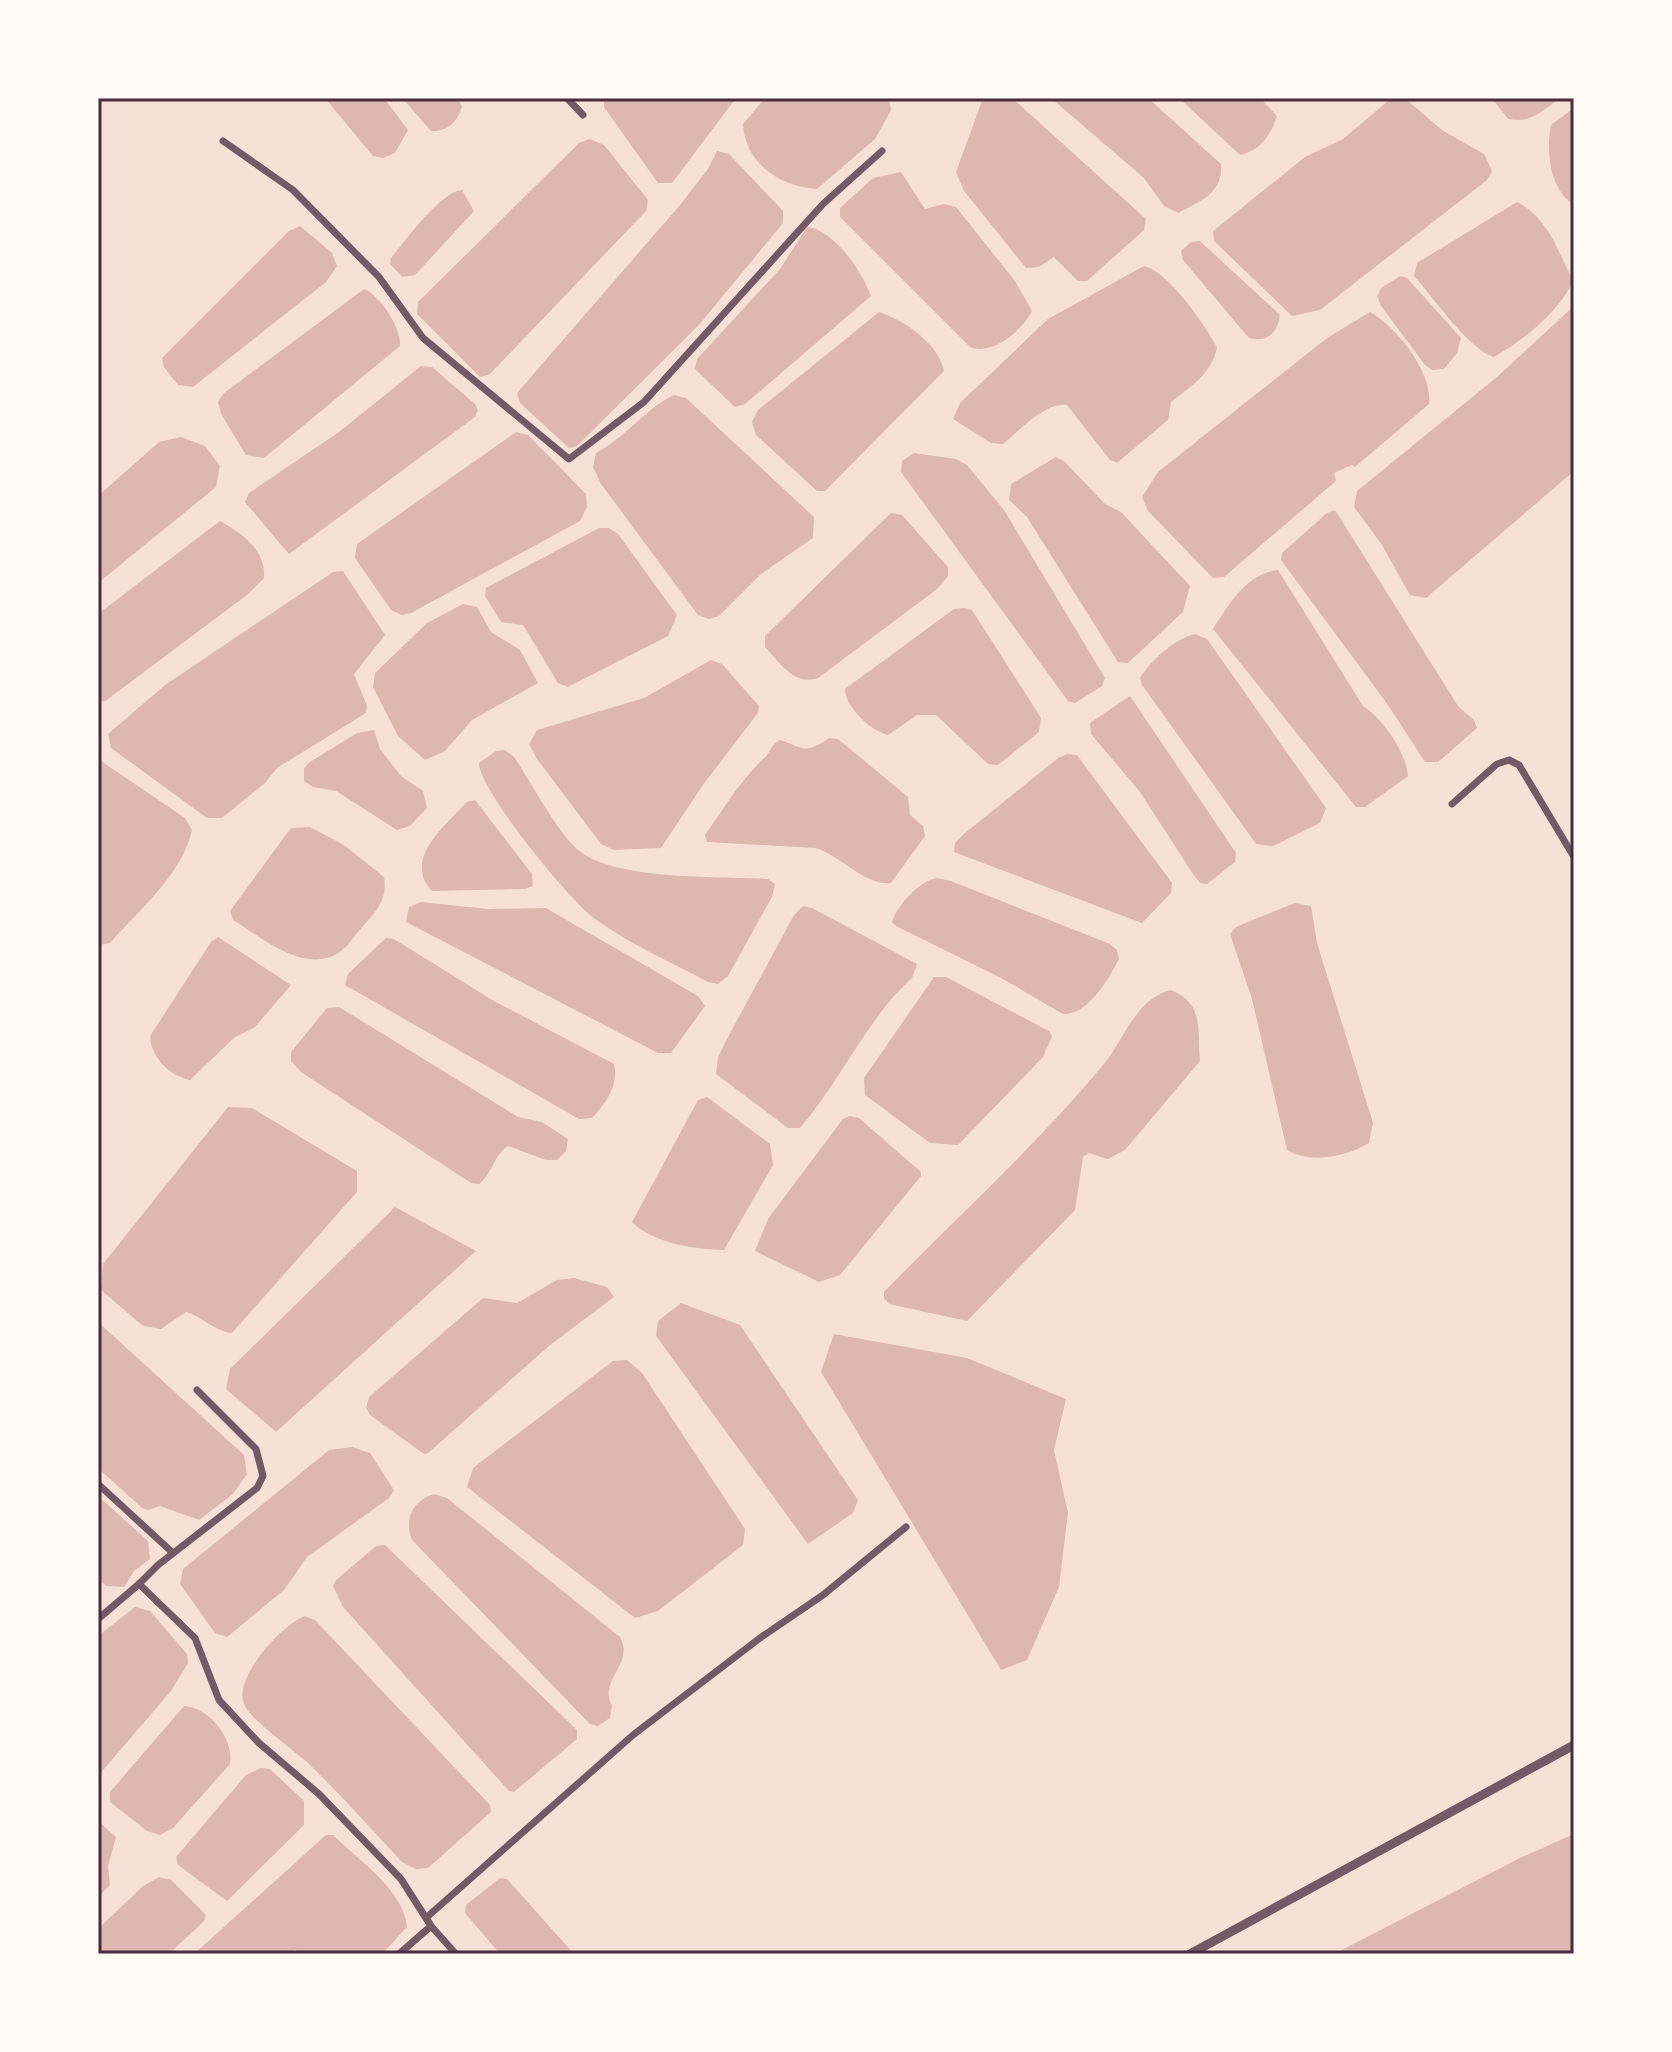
<svg xmlns="http://www.w3.org/2000/svg" width="1672" height="2052" font-family="'Fira Sans',sans-serif">
<style>
.water{fill:#dcb8b0}
.lines{fill:none;stroke-linecap:round;stroke-linejoin:round}
.minor{stroke:#755966;stroke-width:7}
.tertiary{stroke:#755966;stroke-width:9}
.neatline{fill:none;stroke:#4a2c40;stroke-width:3}
</style>
<rect width="100%" height="100%" fill="#f7e1d7"/>
<!-- water -->
<g class="water">
<path d="M 325,98 L 384,98 L 408,130 L 395,153 L 383,158 L 373,156 Z"/>
<path d="M 402,98 L 457,98 L 462,106 C 458,122 447,132 431,131 Z"/>
<path d="M 604,98 L 736,98 L 672,183 L 658,183 L 604,107 Z"/>
<path d="M 765,98 L 889,98 L 891,110 L 875,139 L 817,189 C 780,187 745,163 743,124 Z"/>
<path d="M 983,98 L 1012,98 L 1146,219 L 1144,230 L 1087,281 L 1078,281 L 1054,257 L 1039,267 L 1026,268 L 964,191 L 956,172 Z"/>
<path d="M 1051,98 L 1148,98 L 1221,164 C 1223,193 1201,201 1178,213 L 1164,206 L 1144,178 Z"/>
<path d="M 1179,98 L 1260,98 L 1277,116 C 1271,135 1260,151 1240,155 Z"/>
<path d="M 1492,98 L 1560,98 C 1542,111 1530,124 1508,119 Z"/>
<path d="M 1398,99 L 1408,101 L 1442,130 L 1484,154 L 1492,171 L 1487,180 L 1320,310 L 1292,316 L 1214,241 L 1213,231 L 1305,157 L 1343,139 L 1388,101 Z"/>
<path d="M 1574,108 L 1574,205 C 1549,189 1546,151 1551,125 Z"/>
<path d="M 590,139 L 604,145 L 648,200 L 646,211 L 490,374 L 480,377 L 417,314 L 418,302 L 579,143 Z"/>
<path d="M 717,151 L 729,154 L 783,211 L 783,223 L 699,325 L 577,446 L 569,448 L 520,403 L 517,393 L 680,205 L 708,169 Z"/>
<path d="M 901,172 L 925,209 L 944,204 L 956,207 L 1015,281 L 1032,311 C 1022,331 992,356 970,347 L 840,217 L 840,208 L 873,178 Z"/>
<path d="M 462,190 L 474,211 L 415,275 L 402,277 L 390,264 L 391,258 C 406,240 440,192 462,190 Z"/>
<path d="M 1517,202 C 1548,218 1558,251 1573,281 C 1558,313 1525,339 1494,357 C 1470,351 1433,297 1414,276 L 1417,263 Z"/>
<path d="M 300,226 L 332,253 L 337,266 L 326,282 L 193,387 L 178,385 L 164,367 L 162,358 L 289,231 Z"/>
<path d="M 807,227 C 835,230 862,272 871,296 L 745,404 L 735,407 L 695,369 L 697,359 L 780,269 Z"/>
<path d="M 1200,241 L 1280,315 C 1277,333 1268,343 1249,338 L 1183,260 L 1181,251 L 1191,242 Z"/>
<path d="M 1144,266 C 1169,272 1205,325 1217,347 C 1212,374 1191,386 1171,402 L 1168,420 L 1117,463 L 1110,460 L 1067,405 C 1046,401 1019,431 1003,444 L 991,443 L 953,419 L 960,403 L 1048,319 Z"/>
<path d="M 1400,276 L 1407,278 L 1461,338 L 1457,353 L 1444,369 L 1432,370 L 1425,365 L 1381,306 L 1377,296 L 1381,288 Z"/>
<path d="M 364,289 C 381,296 401,328 400,346 L 264,458 L 246,455 L 221,414 L 218,402 L 224,393 Z"/>
<path d="M 1574,306 L 1574,471 L 1426,598 L 1410,595 L 1382,545 L 1354,507 L 1357,491 L 1497,377 Z"/>
<path d="M 879,312 C 904,320 938,343 944,371 L 825,491 L 817,491 L 756,435 L 752,422 L 758,410 Z"/>
<path d="M 1370,312 C 1397,327 1433,373 1429,404 L 1355,467 L 1352,465 L 1334,473 L 1336,481 L 1224,577 L 1213,578 L 1148,511 L 1142,497 L 1158,472 L 1327,338 Z"/>
<path d="M 421,366 L 432,367 L 475,404 L 478,410 L 475,417 L 289,554 L 245,502 L 249,493 L 339,432 Z"/>
<path d="M 674,395 L 686,398 L 814,517 L 813,538 L 761,574 L 719,616 L 709,619 L 698,615 L 601,484 L 593,467 L 596,453 C 626,437 647,407 674,395 Z"/>
<path d="M 516,432 L 528,435 L 586,494 L 587,507 L 580,521 L 411,613 L 402,615 L 391,610 L 355,558 L 357,544 Z"/>
<path d="M 181,437 L 205,446 L 220,466 L 216,487 L 98,583 L 98,496 L 159,442 Z"/>
<path d="M 914,453 L 956,459 L 967,465 L 1004,510 L 1105,678 L 1102,686 L 1075,703 L 1068,701 L 901,472 L 902,461 Z"/>
<path d="M 1056,457 L 1064,461 L 1105,504 L 1121,512 L 1190,586 L 1183,612 L 1128,663 L 1118,662 L 1027,517 L 1009,500 L 1011,484 Z"/>
<path d="M 1335,510 L 1458,706 L 1474,720 L 1477,728 L 1438,762 L 1425,762 L 1388,705 L 1281,560 L 1282,553 L 1327,513 Z"/>
<path d="M 891,513 L 902,515 L 948,567 L 948,576 L 937,589 L 818,678 C 794,686 780,663 765,647 L 765,636 Z"/>
<path d="M 220,521 C 243,534 266,550 264,578 L 247,595 L 104,702 L 98,699 L 98,614 Z"/>
<path d="M 599,528 L 609,528 L 618,534 L 677,615 L 668,636 L 568,687 L 558,683 L 523,625 L 501,622 L 485,596 L 486,588 Z"/>
<path d="M 1278,570 L 1363,706 C 1383,719 1406,752 1408,776 L 1365,807 L 1356,807 L 1213,629 C 1229,604 1247,573 1278,570 Z"/>
<path d="M 343,571 L 385,635 L 354,674 L 367,706 L 366,713 L 277,768 L 265,783 L 222,818 L 207,818 L 111,748 L 108,734 L 165,685 L 333,572 Z"/>
<path d="M 463,604 L 477,607 L 491,632 L 520,650 L 538,683 L 472,720 L 445,751 L 425,760 L 398,736 L 373,687 L 375,673 L 427,623 Z"/>
<path d="M 965,608 L 972,610 L 1041,718 L 1039,732 L 998,765 L 988,764 L 936,715 L 917,715 L 888,735 C 871,731 845,707 845,689 L 853,683 L 954,609 Z"/>
<path d="M 1195,634 L 1207,639 L 1326,808 L 1320,823 L 1273,846 L 1256,844 L 1142,685 L 1140,678 C 1150,661 1176,638 1195,634 Z"/>
<path d="M 711,660 L 722,664 L 759,706 L 758,713 L 705,782 L 661,848 L 614,850 L 601,844 L 537,759 L 529,744 L 537,730 L 644,698 Z"/>
<path d="M 1130,696 L 1236,853 L 1235,862 L 1207,884 L 1200,883 L 1193,874 L 1140,792 L 1091,734 L 1090,723 Z"/>
<path d="M 374,730 L 380,749 L 401,776 L 423,791 L 427,808 L 410,826 L 397,830 L 336,791 L 313,787 L 304,781 L 304,768 L 310,762 L 357,733 Z"/>
<path d="M 829,738 L 838,739 L 908,797 L 910,815 L 923,826 L 925,836 L 891,883 C 866,887 839,854 815,848 L 707,842 L 705,835 C 724,808 740,781 764,758 C 771,752 771,744 780,740 C 804,748 804,755 829,738 Z"/>
<path d="M 505,750 L 514,757 C 531,782 556,830 577,849 C 612,881 720,876 768,879 L 775,884 L 772,897 L 728,976 L 718,984 L 708,982 C 671,962 629,944 595,919 C 570,901 479,790 479,763 L 496,751 Z"/>
<path d="M 1067,754 L 1077,755 L 1172,883 L 1171,893 L 1142,923 L 954,852 L 955,843 L 964,834 L 1058,758 Z"/>
<path d="M 98,759 L 185,818 L 192,830 C 182,875 139,910 110,943 L 98,945 Z"/>
<path d="M 475,800 L 532,874 L 533,886 L 525,889 L 432,891 C 402,859 446,825 467,802 Z"/>
<path d="M 310,827 L 344,845 L 384,877 C 388,898 377,911 363,926 C 355,935 347,948 337,954 C 302,973 261,937 233,920 L 230,911 L 291,828 Z"/>
<path d="M 936,878 L 951,881 L 1110,944 L 1117,950 L 1119,959 C 1108,980 1088,1015 1063,1014 L 1001,978 L 896,926 L 892,922 C 897,905 919,882 936,878 Z"/>
<path d="M 421,902 L 488,909 L 546,908 L 698,996 L 705,1006 L 671,1053 L 658,1053 L 406,922 L 409,907 Z"/>
<path d="M 1295,903 L 1311,906 L 1317,943 L 1373,1123 L 1369,1143 C 1346,1157 1310,1164 1287,1150 L 1252,999 L 1230,934 L 1236,927 Z"/>
<path d="M 803,906 L 812,908 L 917,964 L 912,978 C 869,1016 839,1083 800,1128 L 788,1128 L 716,1074 L 718,1057 L 727,1039 L 794,915 Z"/>
<path d="M 218,937 L 291,985 L 255,1027 L 234,1038 L 190,1080 C 168,1075 151,1057 150,1036 L 211,942 Z"/>
<path d="M 386,938 L 394,939 L 494,1001 L 614,1064 C 619,1085 606,1103 592,1118 L 579,1119 L 345,985 L 348,974 Z"/>
<path d="M 934,977 L 946,977 L 1049,1031 L 1052,1036 L 1043,1057 L 958,1145 L 930,1143 L 865,1095 L 864,1078 Z"/>
<path d="M 1171,990 C 1205,1004 1197,1030 1200,1061 L 1125,1150 L 1108,1159 L 1089,1153 L 1083,1157 L 1075,1210 L 967,1321 L 889,1304 L 884,1298 L 884,1292 C 957,1217 1036,1146 1103,1065 C 1124,1040 1136,998 1171,990 Z"/>
<path d="M 339,1007 L 518,1117 L 542,1122 L 568,1139 L 566,1151 L 557,1160 L 546,1160 L 508,1146 C 494,1155 492,1174 479,1184 L 471,1183 L 301,1072 L 291,1061 L 291,1052 L 327,1008 Z"/>
<path d="M 707,1097 L 770,1144 L 773,1165 L 724,1250 C 695,1249 654,1244 632,1222 L 698,1100 Z"/>
<path d="M 228,1107 L 252,1108 L 357,1171 L 357,1192 L 232,1333 C 214,1331 203,1317 186,1312 L 161,1329 L 143,1326 L 101,1290 L 103,1264 Z"/>
<path d="M 850,1116 L 859,1118 L 921,1172 L 921,1176 L 840,1275 L 819,1282 L 755,1251 L 768,1219 L 843,1119 Z"/>
<path d="M 395,1207 L 476,1251 L 276,1432 L 226,1389 L 230,1369 Z"/>
<path d="M 574,1278 L 607,1287 L 614,1297 L 550,1345 L 428,1453 L 424,1454 L 370,1415 L 366,1408 L 369,1397 L 483,1298 L 517,1303 L 557,1280 Z"/>
<path d="M 681,1303 L 740,1325 L 858,1500 L 853,1513 L 808,1544 L 656,1336 L 658,1321 Z"/>
<path d="M 98,1322 L 244,1455 L 247,1474 L 233,1494 L 199,1520 L 160,1506 L 148,1510 L 142,1508 L 98,1468 Z"/>
<path d="M 834,1334 L 967,1358 L 1066,1399 L 1054,1450 L 1068,1513 L 1059,1587 L 1027,1660 L 1001,1670 L 821,1372 Z"/>
<path d="M 627,1360 L 642,1373 L 745,1529 L 743,1545 L 658,1611 L 635,1618 L 467,1487 L 473,1468 L 613,1361 Z"/>
<path d="M 352,1447 L 370,1453 L 394,1490 L 389,1498 L 307,1557 L 284,1590 L 227,1637 L 215,1633 L 180,1584 L 183,1569 L 329,1450 Z"/>
<path d="M 434,1494 L 447,1498 L 620,1637 C 635,1664 598,1679 612,1706 L 610,1718 L 598,1726 L 590,1724 L 412,1540 C 404,1519 412,1501 434,1494 Z"/>
<path d="M 98,1496 L 148,1541 L 150,1559 L 134,1571 L 124,1587 L 106,1586 L 98,1578 Z"/>
<path d="M 385,1545 L 577,1730 L 577,1739 L 514,1792 L 509,1791 L 343,1607 L 333,1586 L 336,1580 L 376,1546 Z"/>
<path d="M 135,1607 L 150,1611 L 187,1654 L 188,1663 L 171,1691 L 98,1776 L 98,1636 Z"/>
<path d="M 305,1616 L 315,1620 L 490,1805 L 491,1812 L 428,1868 L 416,1869 L 402,1862 C 371,1829 341,1795 309,1764 C 294,1750 253,1722 245,1706 C 230,1681 282,1624 305,1616 Z"/>
<path d="M 184,1706 C 210,1708 234,1739 230,1764 L 173,1828 L 160,1835 L 147,1831 L 110,1802 L 110,1792 Z"/>
<path d="M 261,1768 L 270,1769 L 304,1801 L 304,1825 L 227,1901 L 178,1865 L 176,1857 L 246,1775 Z"/>
<path d="M 98,1821 L 116,1837 L 108,1866 L 110,1885 L 98,1897 Z"/>
<path d="M 1574,1834 L 1574,1954 L 1334,1954 L 1520,1858 Z"/>
<path d="M 326,1835 L 333,1835 C 358,1860 404,1890 407,1927 L 382,1954 L 304,1954 L 295,1950 L 288,1954 L 194,1954 Z"/>
<path d="M 159,1877 L 171,1880 L 206,1915 L 204,1921 L 169,1954 L 98,1954 L 98,1929 L 143,1886 Z"/>
<path d="M 500,1878 L 507,1879 L 574,1954 L 500,1954 L 465,1913 L 466,1905 Z"/>
</g>
<g class="lines">
<!-- minor -->
<g class="minor">
<path d="M 567,98 L 583,115"/>
<path d="M 223,141 L 293,190 L 379,277 L 423,338 L 569,459 L 644,402 L 823,204 L 882,151"/>
<path d="M 1452,804 L 1497,764 L 1509,760 L 1519,765 L 1574,857"/>
<path d="M 197,1390 L 256,1449 L 263,1476 L 257,1488 L 158,1565 L 139,1584 L 195,1638 L 219,1700 L 259,1743 L 319,1794 L 401,1879 L 431,1926 L 456,1954"/>
<path d="M 98,1484 L 173,1553"/>
<path d="M 98,1619 L 139,1584"/>
<path d="M 427,1917 L 633,1735 L 760,1638 L 823,1595 L 906,1527"/>
<path d="M 399,1954 L 431,1926"/>
</g>
<!-- tertiary -->
<path class="tertiary" d="M 1190,1954 L 1574,1745"/>
</g>
<!-- border -->
<rect width="1672" height="2052" fill="none" stroke="#fffaf5" stroke-width="200"/>
<rect x="100" y="100" width="1472" height="1852" class="neatline"/>
</svg>
